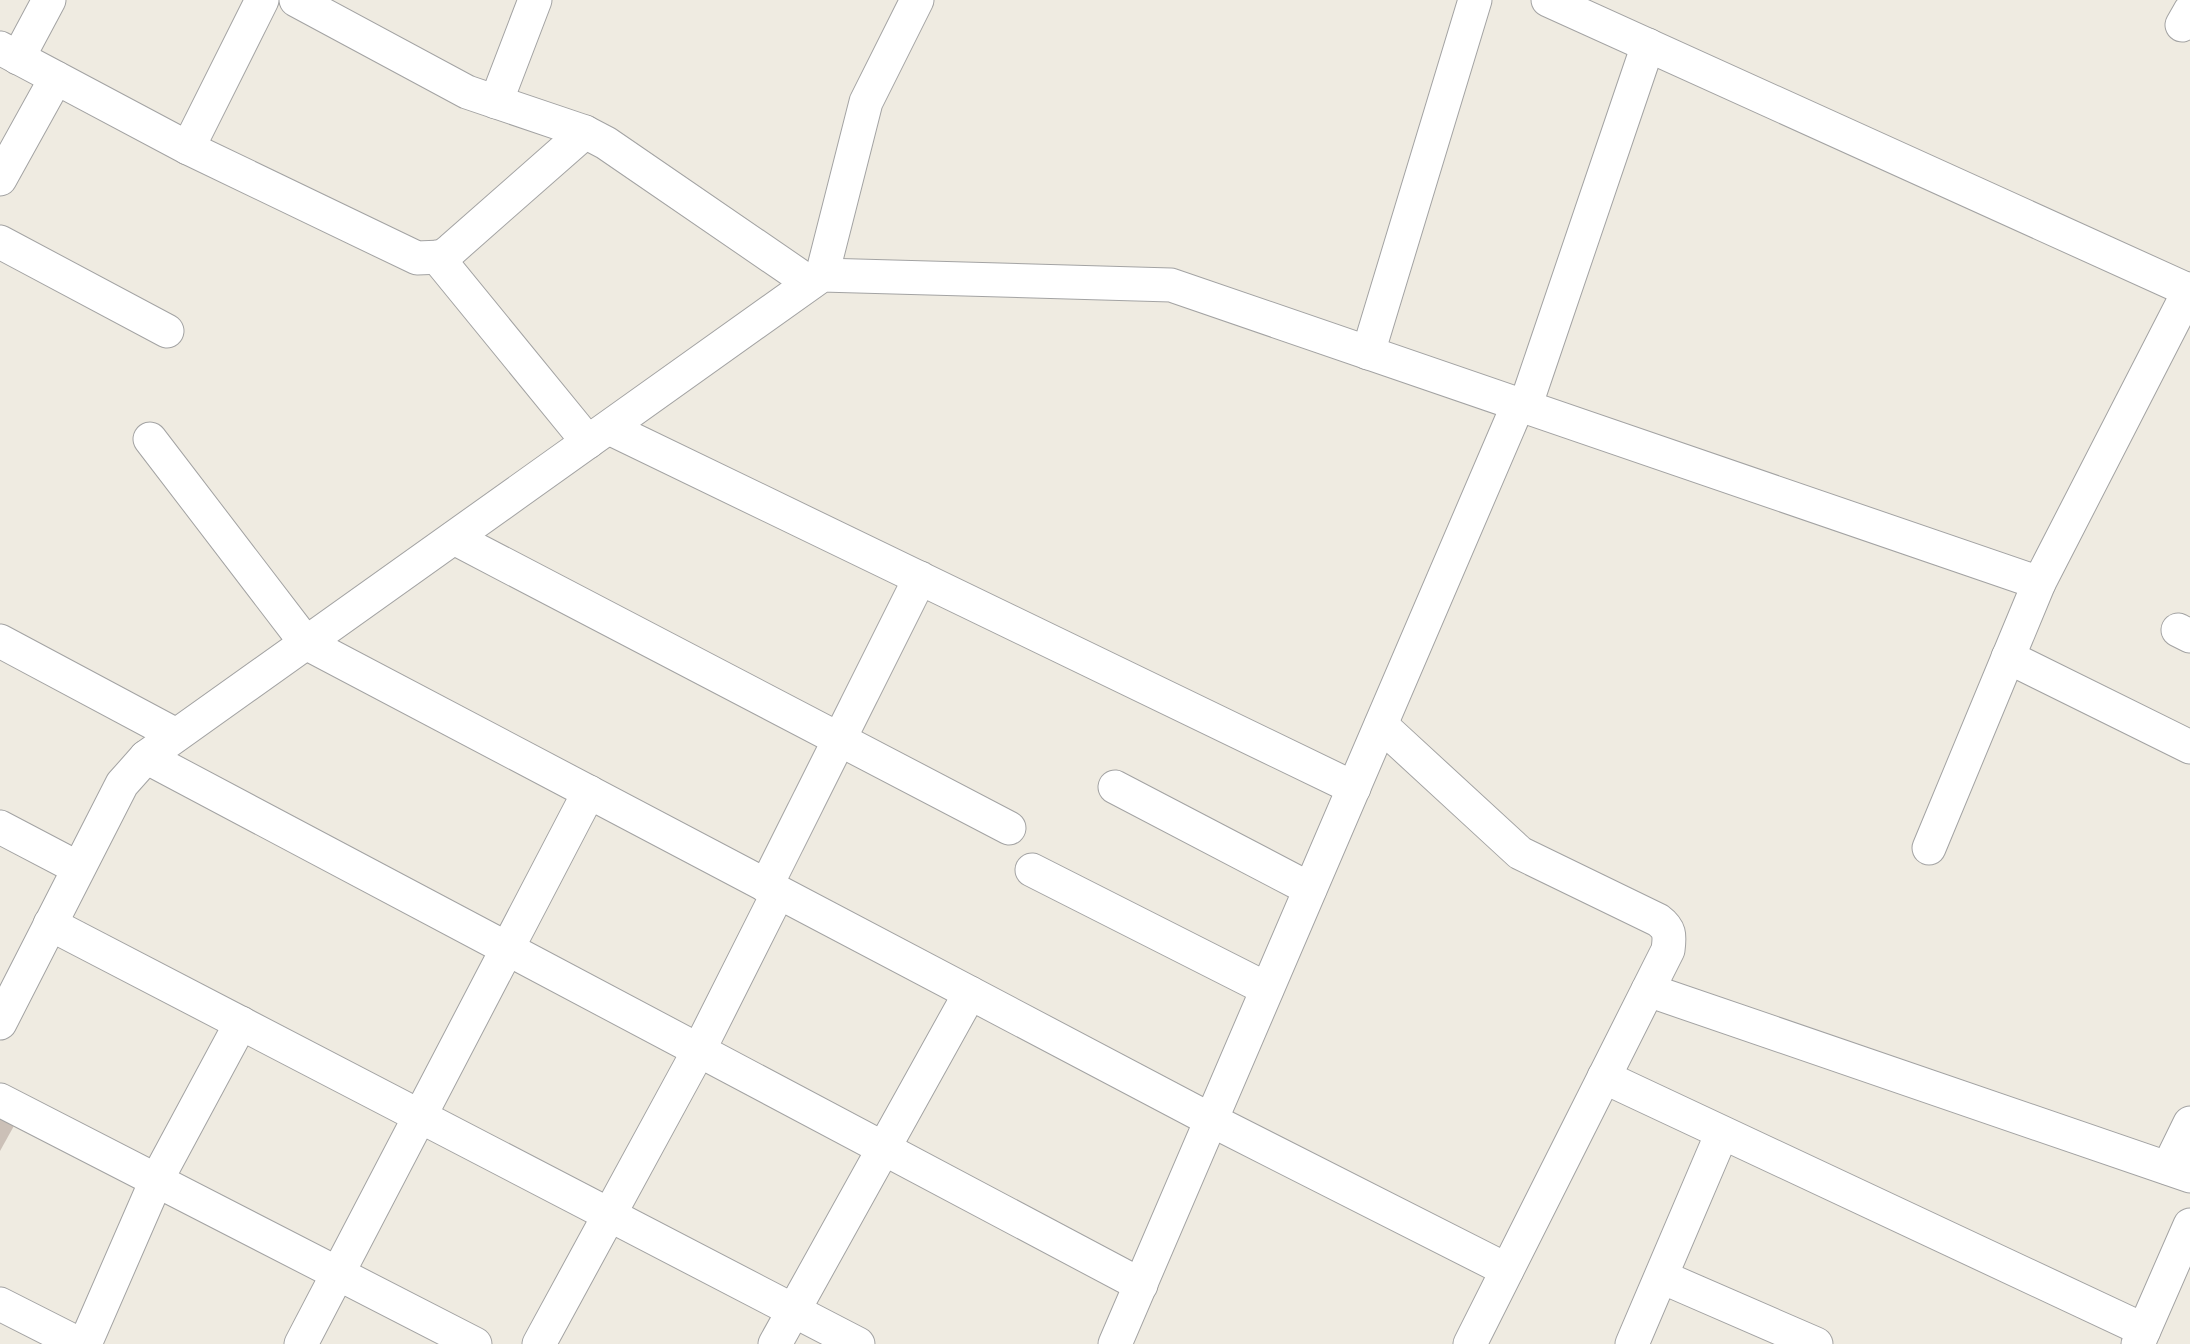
<svg xmlns="http://www.w3.org/2000/svg" width="2190" height="1344" font-family="Rubik,sans-serif">
<style>
.building{fill:#cbc0b7}
.lines{fill:none;stroke-linecap:round;stroke-linejoin:round}
.minor-casing{stroke:#a3a3a3;stroke-width:35}
.minor{stroke:#fff;stroke-width:33}
</style>
<rect width="100%" height="100%" fill="#efebe1"/>
<!-- building -->
<path class="building" d="M 0,1115 L 15,1124 L 0,1151 Z"/>
<g class="lines">
<defs>
<g id="minor">
<path d="M 296,0 L 467,92 L 585,132 L 606,143 L 810,283"/>
<path d="M 1548,0 L 2188,290"/>
<path d="M 2182,25 L 2190,11"/>
<path d="M 0,48 L 188,148 L 417,258 L 442,257 L 451,250 L 585,132"/>
<path d="M 18,58 L 49,0"/>
<path d="M 496,102 L 535,0"/>
<path d="M 188,148 L 262,0"/>
<path d="M 0,179 L 56,78"/>
<path d="M 0,242 L 167,331"/>
<path d="M 437,257 L 588,442"/>
<path d="M 822,275 L 866,102 L 917,0"/>
<path d="M 1368,353 L 1475,0"/>
<path d="M 1525,407 L 1648,45"/>
<path d="M 609,428 L 1354,788"/>
<path d="M 150,439 L 306,643 L 1211,1120 L 1507,1270"/>
<path d="M 454,538 L 1009,828"/>
<path d="M 2178,630 L 2190,636"/>
<path d="M 0,641 L 176,735"/>
<path d="M 2008,657 L 2190,747"/>
<path d="M 1381,725 L 1520,853 L 1658,920 C 1670,929 1670,935 1668,950 L 1470,1344"/>
<path d="M 146,757 L 1141,1285"/>
<path d="M 1115,787 L 1310,889"/>
<path d="M 0,827 L 78,868"/>
<path d="M 1929,848 L 2039,583"/>
<path d="M 1032,870 L 1267,989"/>
<path d="M 766,886 L 920,578"/>
<path d="M 50,924 L 858,1344"/>
<path d="M 1648,990 L 2190,1176"/>
<path d="M 0,1023 L 122,784 L 146,757 L 822,275 L 1171,285 L 2039,583 L 2190,289"/>
<path d="M 1604,1077 L 2144,1330"/>
<path d="M 0,1100 L 475,1344"/>
<path d="M 2168,1168 L 2190,1123"/>
<path d="M 1662,1277 L 1816,1344"/>
<path d="M 0,1304 L 79,1344"/>
<path d="M 85,1344 L 156,1181 L 241,1023"/>
<path d="M 301,1344 L 589,792"/>
<path d="M 539,1344 L 699,1050 L 778,893"/>
<path d="M 775,1344 L 970,993"/>
<path d="M 1115,1344 L 1518,405"/>
<path d="M 1632,1344 L 1722,1133"/>
<path d="M 2138,1344 L 2190,1225"/>
</g>
</defs>
<!-- minor casing -->
<use href="#minor" class="minor-casing"/>
<!-- minor -->
<use href="#minor" class="minor"/>
</g>
</svg>
